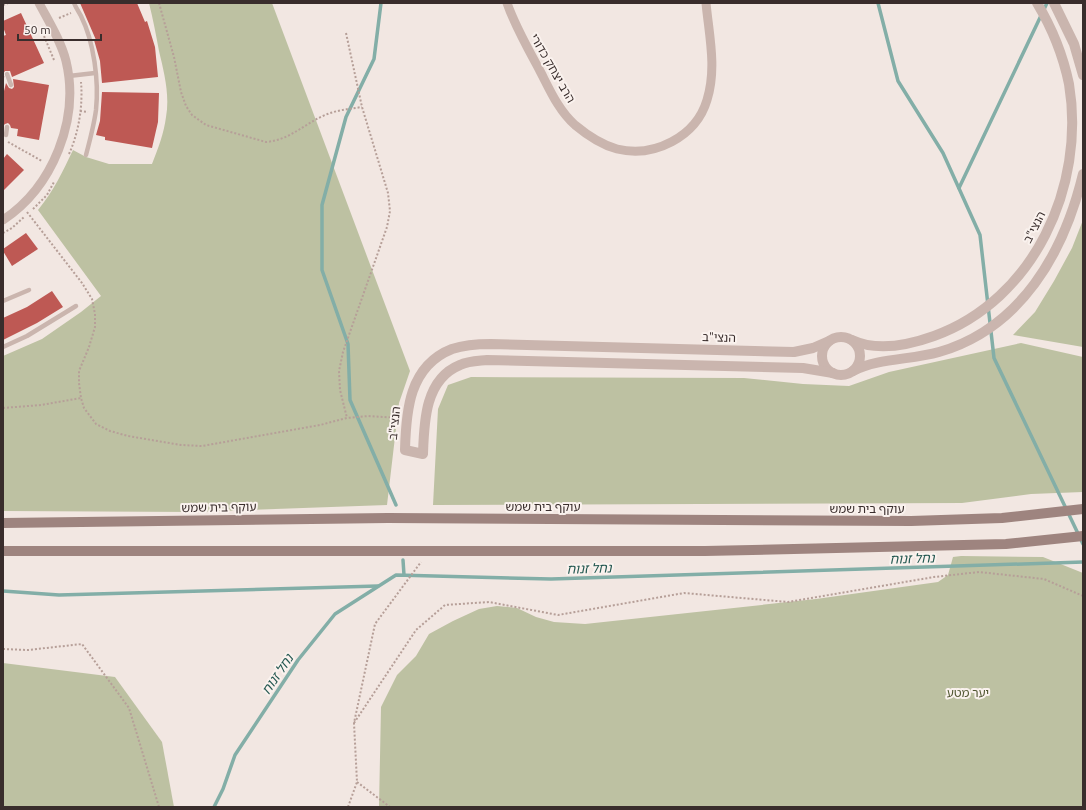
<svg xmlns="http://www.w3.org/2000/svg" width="1086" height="810" font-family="Ubuntu,'Noto Sans Hebrew',sans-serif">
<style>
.green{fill:#bdc1a2}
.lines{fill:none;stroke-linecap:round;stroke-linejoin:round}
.stream{stroke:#83aea7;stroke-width:3.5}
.building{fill:#be5954}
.path{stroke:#b69f98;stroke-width:2;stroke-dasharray:2 2;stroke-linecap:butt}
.service{stroke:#cab5ae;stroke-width:4.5}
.minor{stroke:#cab5ae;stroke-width:9}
.tertiary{stroke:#cab5ae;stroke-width:10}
.secondary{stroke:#9e847f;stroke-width:10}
.labels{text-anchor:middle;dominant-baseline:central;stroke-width:4;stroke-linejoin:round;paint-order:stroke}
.street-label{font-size:12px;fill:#392d2c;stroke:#faf2ee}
.park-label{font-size:12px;fill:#505631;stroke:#faf2ee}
.water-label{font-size:13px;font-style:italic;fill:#245851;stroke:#faf2ee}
</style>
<rect width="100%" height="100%" fill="#f2e7e2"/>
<!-- green -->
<g class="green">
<path d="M 149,3 L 272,3 L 410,371 L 399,403 L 387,505 L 195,512 L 3,511 L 3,356 L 42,339 L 81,312 L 101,296 L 38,210 C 53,192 63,171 73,150 L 86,157 L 109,164 L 152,164 C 158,149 164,133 166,117 C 170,95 164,72 159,51 C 156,35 153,19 149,3 Z"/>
<path d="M 1083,220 L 1083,347 L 1013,335 L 1035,312 L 1054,281 L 1072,248 Z"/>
<path d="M 1021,343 L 1083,357 L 1083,492 L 1031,494 L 962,503 L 433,505 L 438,409 L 448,385 L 471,377 L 744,378 L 803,384 L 849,386 L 889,372 Z"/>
<path d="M 961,556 L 1043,557 L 1083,573 L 1083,807 L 379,807 L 381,707 L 397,675 L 416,656 L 429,634 L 453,621 L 479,609 L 497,606 L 517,608 L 536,617 L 554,622 L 585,624 L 816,599 L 938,582 L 948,575 L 953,557 Z"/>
<path d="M 3,663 L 115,677 L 162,742 L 174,807 L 3,807 Z"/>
</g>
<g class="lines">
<!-- stream -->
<g class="stream">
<path d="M 381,3 L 374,59 L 346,117 L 322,205 L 322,270 L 348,344 L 350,400 L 396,505"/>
<path d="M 878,3 L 898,81 L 943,153 L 980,235 L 994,358 L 1083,544"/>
<path d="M 959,188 L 1047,3"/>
<path d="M 403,560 L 404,575"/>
<path d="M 3,591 L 59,595 L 378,586"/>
<path d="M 214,807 L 223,789 L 235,755 L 298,660 L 335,614 L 396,575 L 551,579 L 1083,562"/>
</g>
</g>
<!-- building -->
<g class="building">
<path d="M 80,3 L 137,3 L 145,22 L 147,21 L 155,47 L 158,77 L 102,83 L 100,61 L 94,40 L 96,40 Z"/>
<path d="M 21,13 L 44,63 L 12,77 L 10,71 L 5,71 L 3,74 L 5,78 L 3,75 L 3,36 L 6,35 L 3,27 L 3,21 Z"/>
<path d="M 13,79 L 49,85 L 39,140 L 17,136 L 18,129 L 11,128 L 10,125 L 8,123 L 5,124 L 3,126 L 3,95 L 6,83 L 9,88 L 12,89 L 14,87 Z"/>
<path d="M 102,92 L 159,93 L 158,122 L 152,148 L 105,140 L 105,137 L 96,135 L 100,121 Z"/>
<path d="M 7,154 L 24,170 L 3,191 L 3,159 Z"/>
<path d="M 26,233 L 38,249 L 12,266 L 3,251 L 3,249 Z"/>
<path d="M 52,291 L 63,307 L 37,323 L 3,340 L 3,318 L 27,307 Z"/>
</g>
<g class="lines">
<!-- path -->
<g class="path">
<path d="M 159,3 L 174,57 L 181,92 L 186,106 L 192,115 L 206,125 L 266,142 C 290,140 304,124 325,115 C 337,110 349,109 362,107"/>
<path d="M 3,5 L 8,3"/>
<path d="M 59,18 L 71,13"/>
<path d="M 346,33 L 362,107 L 388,193 L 390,211 L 387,227 L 343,352 L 339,371 L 340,390 L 347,418"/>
<path d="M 44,36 L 54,60"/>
<path d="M 80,111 L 88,112"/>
<path d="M 8,142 L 42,161"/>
<path d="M 69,154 C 79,132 83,105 81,82"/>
<path d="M 33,209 L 47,195 L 54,182"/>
<path d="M 27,212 L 82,283 L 92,299 L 95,314 L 95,327 L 89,347 L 79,371 L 79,383 L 81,398 L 84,408 L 96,424 L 110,431 L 128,436 L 181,445 L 202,446 L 320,425 L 347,418 L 368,416 L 398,418"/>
<path d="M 3,233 L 12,228 L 24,217"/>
<path d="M 3,408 L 41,405 L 81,398"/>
<path d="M 3,649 L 28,650 L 82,644 L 129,708 L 159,807"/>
<path d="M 354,723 L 416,630 L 445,605 L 489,602 L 558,615 L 684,593 L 788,602 L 934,577 L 979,572 L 1044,579 L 1083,596"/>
<path d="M 357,782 L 390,807"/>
<path d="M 348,807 L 357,782 L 354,723 L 375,624 L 421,562"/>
</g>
<!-- service -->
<g class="service">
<path d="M 74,3 C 76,8 79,12 81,16 C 94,42 99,81 96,110 C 94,125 90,140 86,155"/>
<path d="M 7,74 L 11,85"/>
<path d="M 69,76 L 95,73"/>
<path d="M 6,135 L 7,127"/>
<path d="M 3,301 L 29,290"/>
<path d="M 3,347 L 27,336 L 76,306"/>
</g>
<!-- minor -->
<g class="minor">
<path d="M 507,3 C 515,26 527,47 539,69 C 549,88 558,110 575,125 C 587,135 602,145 617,149 C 654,158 696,137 707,100 C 717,68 709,35 706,3"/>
<path d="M 3,220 C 53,187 80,119 66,61 C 61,41 49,22 39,3"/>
</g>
<!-- tertiary -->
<g class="tertiary">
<path d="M 1054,3 L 1074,44 L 1083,75"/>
<circle cx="841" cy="356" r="19"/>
<path d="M 852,340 C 878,352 909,345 934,336 C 1034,300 1086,186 1069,84 C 1063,55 1052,28 1037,3"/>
<path d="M 829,341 L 813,348 L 794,352 L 491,344 C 478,344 464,345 452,349 C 409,366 406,411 405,450 L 423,454 C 424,422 425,379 460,365 C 468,361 478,361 487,360 L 803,368 L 833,373"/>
<path d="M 853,371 C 878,358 911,360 939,352 C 1021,328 1064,253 1083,174"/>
</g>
<!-- secondary -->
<g class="secondary">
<path d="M 3,523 L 388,518 L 911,521 L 1002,518 L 1083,509"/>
<path d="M 3,551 L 705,551 L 1006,544 L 1083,536"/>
</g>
</g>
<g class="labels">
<!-- street labels -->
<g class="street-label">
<text transform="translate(553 68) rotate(60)">הרב יצחק כדורי</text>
<text transform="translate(1034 227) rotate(-63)">הנצי"ב</text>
<text transform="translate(719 337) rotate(2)">הנצי"ב</text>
<text transform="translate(394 423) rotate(-84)">הנצי"ב</text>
<text x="543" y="506">עוקף בית שמש</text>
<text transform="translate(219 507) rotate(-1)">עוקף בית שמש</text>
<text x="867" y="508">עוקף בית שמש</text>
</g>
<!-- park labels -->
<g class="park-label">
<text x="968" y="692">יער מטע</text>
</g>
<!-- water labels -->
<g class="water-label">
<text transform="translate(912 558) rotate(-2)">נחל זנוח</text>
<text transform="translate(589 568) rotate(-2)">נחל זנוח</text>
<text transform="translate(277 674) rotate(-56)">נחל זנוח</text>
</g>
</g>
<!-- border -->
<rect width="1086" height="810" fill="none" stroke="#392d2c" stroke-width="8"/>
<!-- scale -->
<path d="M18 34v6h83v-6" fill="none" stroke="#392d2c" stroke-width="2"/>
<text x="24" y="34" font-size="12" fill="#392d2c" stroke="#faf2ee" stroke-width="3" paint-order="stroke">50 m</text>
</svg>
